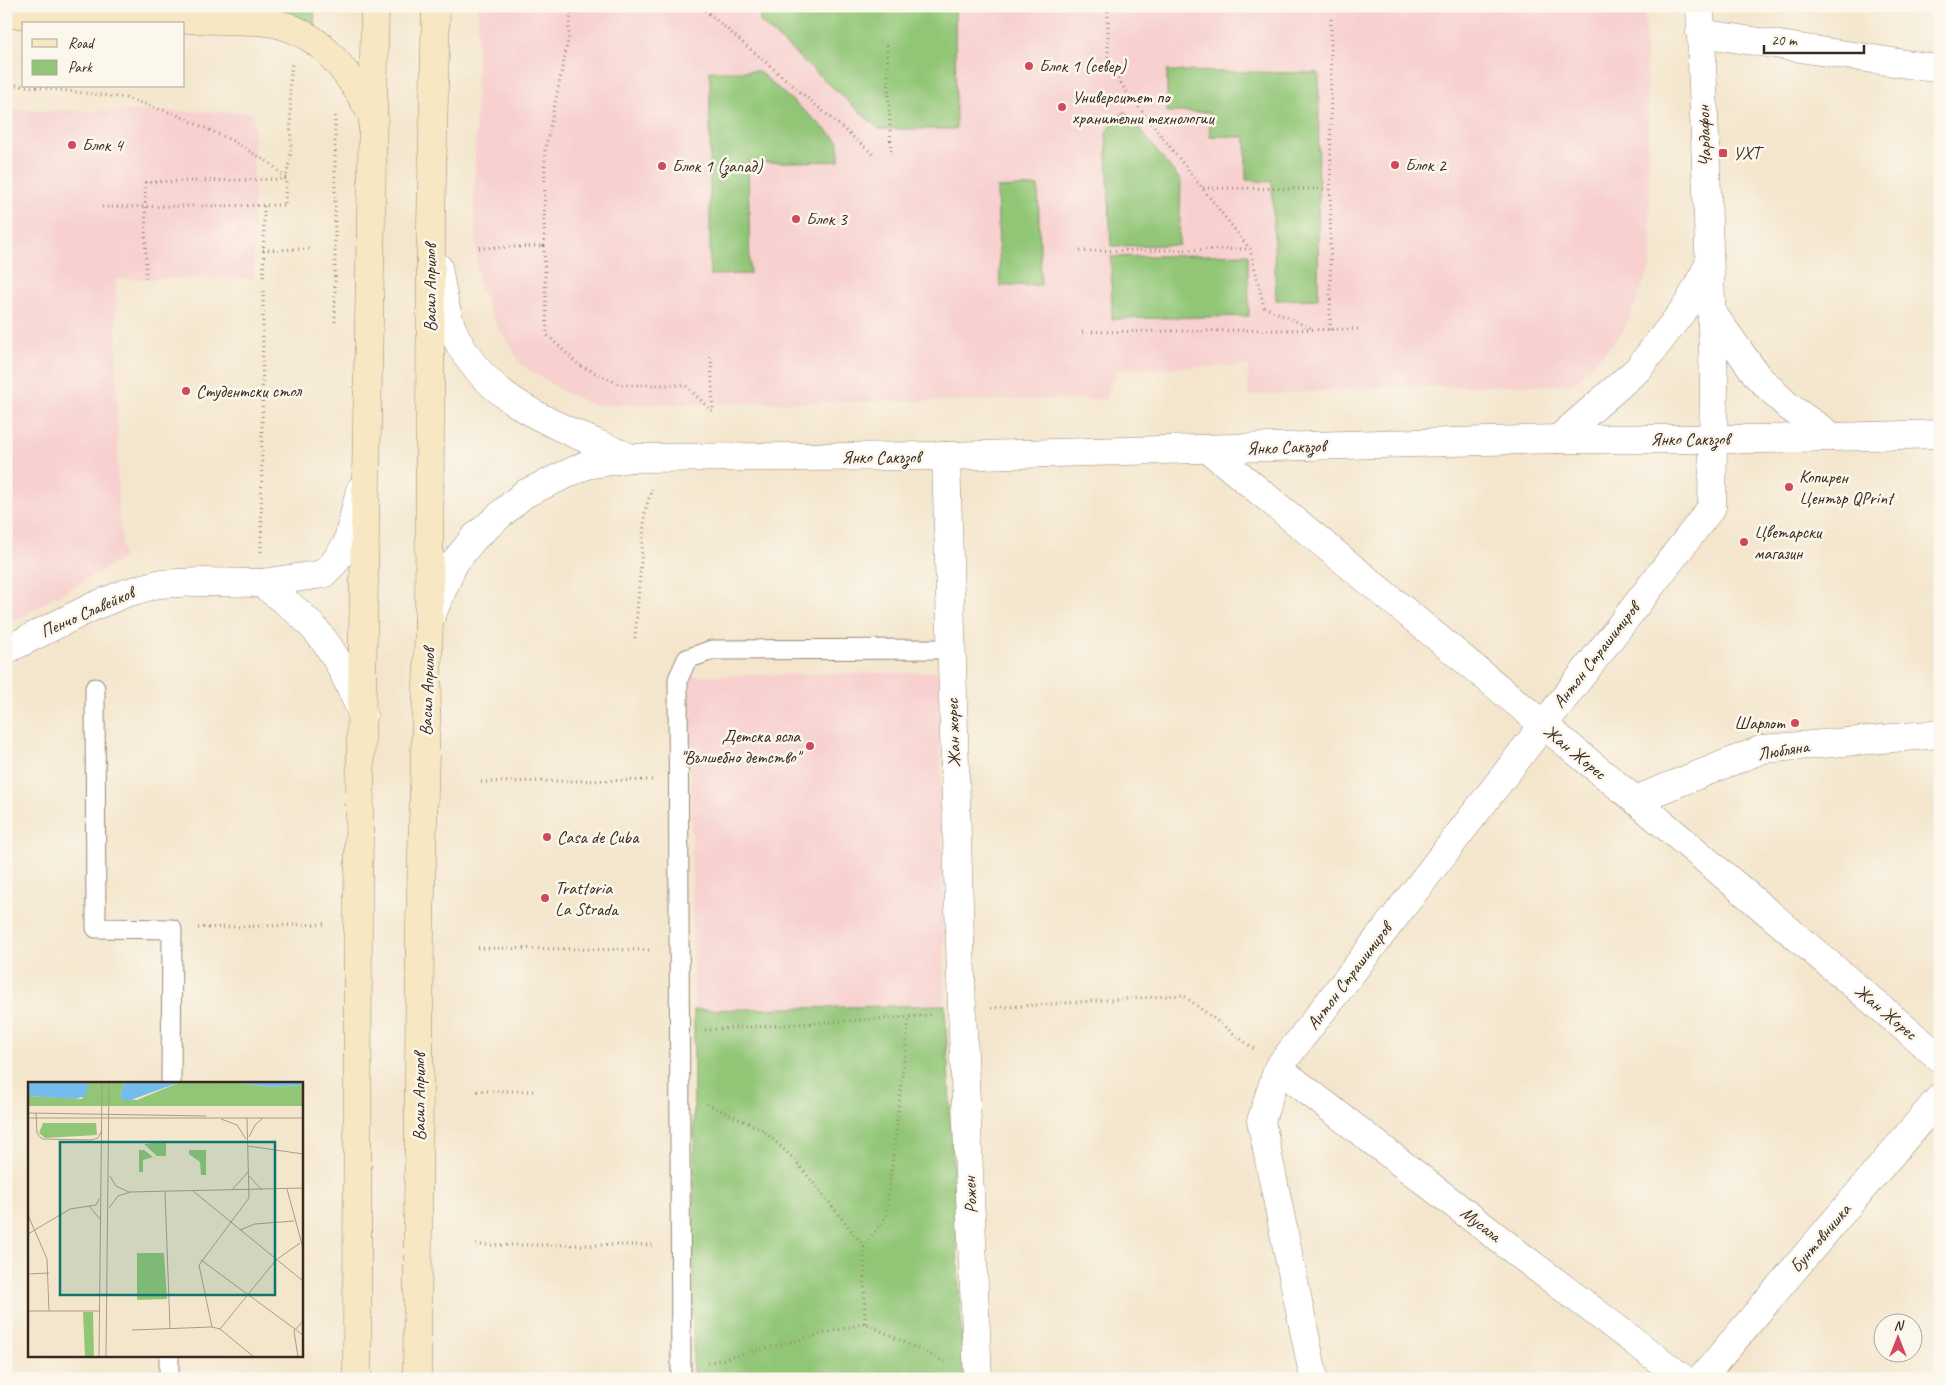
<svg xmlns="http://www.w3.org/2000/svg" width="1946" height="1385" font-family="Caveat,sans-serif">
<style>
.built{fill:#f7d0cf}
.green{fill:#92c677;stroke:#66784a}
.lines{fill:none;stroke-linecap:round;stroke-linejoin:round}
.lane-casing{stroke:#988876;stroke-width:21}
.street-casing{stroke:#988876;stroke-width:29}
.secondary-casing{stroke:#988876;stroke-width:29}
.path{stroke:#988876;stroke-width:3;stroke-dasharray:1 4;stroke-linecap:butt}
.lane{stroke:#fff;stroke-width:19}
.street{stroke:#fff;stroke-width:28}
.secondary{stroke:#f7e8c3;stroke-width:28}
.path-bridge{stroke:#988876;stroke-width:3;stroke-dasharray:1 4;stroke-linecap:butt}
.poi-dot{fill:#d1495b;stroke:#fbf7ec;stroke-width:2}
.labels{text-anchor:middle;dominant-baseline:central;stroke-width:5;stroke-linejoin:round;paint-order:stroke}
.poi-label{font-size:18px;fill:#3b2a1e;stroke:#fbf7ec;text-anchor:start}
.street-label{font-size:18px;fill:#3b2a1e;stroke:#fbf7ec}
.inset-road{fill:none;stroke:#aa9b87;stroke-width:1}
.view{fill:#0f766e;fill-opacity:0.15;stroke:#0f766e;stroke-width:2.5}
.inset-edge{fill:none;stroke:#3b2a1e;stroke-width:2.5}
</style>
<rect width="100%" height="100%" fill="#fbf7ec"/>
<filter id="ink" filterUnits="userSpaceOnUse"><feTurbulence type="fractalNoise" baseFrequency=".02" numOctaves="2"/><feDisplacementMap in="SourceGraphic" scale="10" xChannelSelector="R" yChannelSelector="G"/><feConvolveMatrix kernelMatrix="1 2 1 2 8 2 1 2 1" color-interpolation-filters="sRGB"/></filter>
<filter id="wash" filterUnits="userSpaceOnUse"><feTurbulence type="fractalNoise" baseFrequency=".0096" numOctaves="4" result="noise"/><feDisplacementMap in="SourceGraphic" scale="20" xChannelSelector="R" yChannelSelector="G"/><feGaussianBlur stdDeviation="1.12" result="paint"/><feColorMatrix in="noise" values="0 0 0 0 0 0 0 0 0 0 0 0 0 0 0 0 0 1.4 0 .05"/><feComposite in="paint" operator="in"/></filter>
<g filter="url(#wash)">
<rect width="100%" height="100%" fill="#f4e6cd"/>
<!-- built -->
<g class="built">
<path d="M 478,6 L 1645,6 L 1651,265 L 1624,331 L 1573,384 L 1561,385 L 1384,387 L 1248,396 L 1248,366 L 1118,369 L 1105,399 L 592,405 L 564,392 L 522,365 L 490,313 L 478,283 L 474,207 Z"/>
<path d="M 6,110 L 254,112 L 254,278 L 116,279 L 118,504 L 123,558 L 6,626 Z"/>
<path d="M 939,672 L 945,1005 L 694,1010 L 689,676 Z"/>
</g>
<!-- green -->
<g class="green">
<path d="M 273,6 L 315,6 L 314,28 L 270,8 Z"/>
<path d="M 760,6 L 955,6 L 956,129 L 879,129 L 760,22 Z"/>
<path d="M 710,71 L 758,71 L 839,141 L 839,161 L 748,163 L 750,274 L 710,275 Z"/>
<path d="M 1167,71 L 1319,73 L 1318,299 L 1276,300 L 1272,182 L 1246,180 L 1246,137 L 1210,136 L 1209,112 L 1167,112 Z"/>
<path d="M 1125,111 L 1181,181 L 1179,245 L 1111,246 L 1106,132 Z"/>
<path d="M 1038,186 L 1041,285 L 1000,286 L 997,188 Z"/>
<path d="M 1248,254 L 1249,316 L 1112,319 L 1111,257 Z"/>
<path d="M 945,1005 L 964,1379 L 693,1379 L 694,1010 Z"/>
</g>
</g>
<g filter="url(#ink)">
<g class="lines">
<defs>
<g id="lane">
<path d="M 95,688 L 96,928 L 172,929 L 171,1084"/>
<path d="M 169,1379 L 169,1356"/>
<path d="M 681,1379 L 678,679 L 687,659 L 712,650 L 950,649"/>
</g>
<g id="street">
<path d="M 1700,33 L 1940,69"/>
<path d="M 438,267 C 442,288 444,310 453,330 C 482,403 566,429 631,458"/>
<path d="M 1711,311 L 1758,377 L 1789,407 L 1833,437"/>
<path d="M 1558,439 L 1638,369 L 1688,304 L 1708,266"/>
<path d="M 1208,449 L 1635,800 L 1940,1058"/>
<path d="M 946,456 L 962,1010 L 978,1379"/>
<path d="M 261,583 C 281,598 303,614 319,634 C 339,658 350,687 363,715"/>
<path d="M 429,621 L 454,563 L 474,538 L 524,494 L 586,465 L 631,458 L 946,456 L 1558,439 L 1764,439 L 1940,434"/>
<path d="M 6,650 L 92,607 L 126,593 L 158,584 L 201,582 L 261,583 L 323,574 L 334,563 L 347,544 L 360,490"/>
<path d="M 1635,800 L 1763,749 L 1940,734"/>
<path d="M 1278,1068 L 1525,1259 L 1684,1379"/>
<path d="M 1314,1379 L 1261,1121 L 1278,1068 L 1712,507 L 1714,382 L 1700,6"/>
<path d="M 1701,1379 L 1940,1097"/>
</g>
<g id="secondary">
<path d="M 6,14 L 255,21 C 317,23 346,69 374,118"/>
<path d="M 357,1379 L 358,895 L 375,6"/>
<path d="M 417,1379 L 420,923 L 429,621 L 431,225 L 436,6"/>
</g>
</defs>
<!-- lane casing -->
<use href="#lane" class="lane-casing"/>
<!-- street casing -->
<use href="#street" class="street-casing"/>
<!-- secondary casing -->
<use href="#secondary" class="secondary-casing"/>
<!-- path -->
<g class="path">
<path d="M 1108,6 L 1108,58 L 1123,87 L 1250,249 L 1264,307 L 1313,329"/>
<path d="M 701,7 L 874,155"/>
<path d="M 887,45 L 891,155"/>
<path d="M 6,84 L 24,86"/>
<path d="M 26,86 L 126,98 L 175,114 L 233,141 L 271,164 L 286,179 L 285,205 L 102,207"/>
<path d="M 335,116 L 335,324"/>
<path d="M 145,182 L 286,179 L 291,152 L 290,85 L 292,62"/>
<path d="M 1203,188 L 1330,189"/>
<path d="M 544,246 L 545,151 L 569,36 L 569,24 L 573,6"/>
<path d="M 479,248 L 544,246 L 547,335 L 579,365 L 621,385 L 685,385 L 713,412"/>
<path d="M 263,250 L 312,249"/>
<path d="M 1080,251 L 1250,249"/>
<path d="M 1330,330 L 1331,17"/>
<path d="M 1082,332 L 1359,329"/>
<path d="M 711,357 L 713,411"/>
<path d="M 261,552 L 264,205"/>
<path d="M 635,638 L 645,511 L 652,489"/>
<path d="M 481,782 L 653,780"/>
<path d="M 198,928 L 327,924"/>
<path d="M 478,948 L 653,950"/>
<path d="M 991,1008 L 1183,995 L 1254,1049"/>
<path d="M 705,1030 L 909,1017 L 930,1015"/>
<path d="M 477,1091 L 537,1091"/>
<path d="M 707,1104 L 763,1130 L 794,1159 L 864,1246"/>
<path d="M 476,1245 L 655,1245"/>
<path d="M 865,1323 L 864,1246 L 886,1217 L 909,1017"/>
<path d="M 708,1363 L 865,1323 L 947,1363"/>
</g>
<!-- lane -->
<use href="#lane" class="lane"/>
<!-- street -->
<use href="#street" class="street"/>
<!-- secondary -->
<use href="#secondary" class="secondary"/>
<!-- path-bridge -->
<path class="path-bridge" d="M 145,182 L 146,279"/>
</g>
</g>
<!-- markers -->
<g class="poi-dot">
<circle cx="1029" cy="66" r="5"/>
<circle cx="1062" cy="107" r="5"/>
<circle cx="72" cy="145" r="5"/>
<rect x="1718" y="148" width="10" height="10" rx="2.5"/>
<circle cx="1395" cy="165" r="5"/>
<circle cx="662" cy="166" r="5"/>
<circle cx="796" cy="219" r="5"/>
<circle cx="186" cy="391" r="5"/>
<circle cx="1789" cy="487" r="5"/>
<circle cx="1744" cy="542" r="5"/>
<circle cx="1795" cy="723" r="5"/>
<circle cx="810" cy="746" r="5"/>
<circle cx="547" cy="837" r="5"/>
<circle cx="545" cy="898" r="5"/>
</g>
<g class="labels">
<!-- poi labels -->
<g class="poi-label">
<text x="1039" y="66">Блок 1 (север)</text>
<text x="1072" y="97">Университет по<tspan x="1072" dy="21">хранителни технологии</tspan></text>
<text x="82" y="145">Блок 4</text>
<text x="1733" y="153">УХТ</text>
<text x="1405" y="165">Блок 2</text>
<text x="672" y="166">Блок 1 (запад)</text>
<text x="806" y="219">Блок 3</text>
<text x="196" y="391">Студентски стол</text>
<text x="1799" y="477">Копирен<tspan x="1799" dy="21">Център QPrint</tspan></text>
<text x="1754" y="532">Цветарски<tspan x="1754" dy="21">магазин</tspan></text>
<text x="1785" y="723" text-anchor="end">Шарлот</text>
<text x="800" y="736" text-anchor="end">Детска ясла<tspan x="800" dy="21">"Вълшебно детство"</tspan></text>
<text x="557" y="837">Casa de Cuba</text>
<text x="555" y="888">Trattoria<tspan x="555" dy="21">La Strada</tspan></text>
</g>
<!-- street labels -->
<g class="street-label">
<text transform="translate(1704 136) rotate(-92)">Чардафон</text>
<text transform="translate(430 288) rotate(-90)">Васил Априлов</text>
<text x="1690" y="439">Янко Сакъзов</text>
<text transform="translate(1286 447) rotate(-2)">Янко Сакъзов</text>
<text x="881" y="457">Янко Сакъзов</text>
<text transform="translate(87 612) rotate(-24)">Пенчо Славейков</text>
<text transform="translate(1596 655) rotate(-52)">Антон Страшимиров</text>
<text transform="translate(427 692) rotate(-88)">Васил Априлов</text>
<text transform="translate(953 733) rotate(-92)">Жан жорес</text>
<text transform="translate(1783 750) rotate(-9)">Любляна</text>
<text transform="translate(1575 752) rotate(39)">Жан Жорес</text>
<text transform="translate(1349 976) rotate(-53)">Антон Страшимиров</text>
<text transform="translate(1886 1012) rotate(40)">Жан Жорес</text>
<text transform="translate(419 1097) rotate(-90)">Васил Априлов</text>
<text transform="translate(970 1195) rotate(-93)">Рожен</text>
<text transform="translate(1481 1224) rotate(38)">Мусала</text>
<text transform="translate(1820 1238) rotate(-50)">Бунтовнишка</text>
</g>
</g>
<!-- overview -->
<g transform="translate(28 1082)">
<rect width="275" height="275" fill="#f4e6cd"/>
<path d="M 61,0 L 96,0 L 92,16 L 109,18 L 152,0 L 201,0 L 242,5 L 275,3 L 275,24 L 0,24 L 0,14 L 54,17 ZM 15,41 L 68,41 L 69,53 L 17,56 L 11,51 ZM 138,60 L 138,74 L 129,74 L 116,62 ZM 111,68 L 116,68 L 125,75 L 115,78 L 115,90 L 111,90 ZM 161,68 L 178,68 L 178,93 L 173,93 L 172,80 L 161,72 ZM 109,171 L 136,171 L 139,217 L 109,218 ZM 55,230 L 65,230 L 66,275 L 57,275 Z" fill="#92c677"/>
<path d="M 0,0 L 61,0 L 58,14 L 47,17 L 0,14 ZM 96,0 L 152,0 L 100,19 L 92,16 ZM 201,0 L 275,0 L 275,3 L 242,5 Z" fill="#73bceb"/>
<path class="inset-road" d="M 0,31 L 178,34M 8,31 L 9,51 L 14,57 L 63,58 L 70,56 L 74,48M 0,36 L 275,36M 193,37 L 209,43 L 218,57M 221,55 L 227,43 L 235,36M 220,64 L 275,72M 82,94 L 88,104 L 101,110M 221,94 L 234,108M 259,107 L 275,166M 204,108 L 220,90M 165,109 L 275,199M 137,110 L 142,246M 61,124 L 72,137M 81,126 L 90,114 L 102,110 L 275,106M 0,133 L 19,177 L 21,229M 212,148 L 227,142 L 266,139M 0,152 L 42,127 L 68,123 L 71,117M 173,178 L 275,253M 0,192 L 21,191M 0,229 L 72,229M 184,245 L 171,183 L 221,116 L 219,36M 192,247 L 248,178 L 272,161M 104,248 L 184,245 L 192,247 L 226,275M 71,275 L 74,0M 78,275 L 81,0M 270,275 L 266,249 L 275,239"/>
<path class="view" d="M 32,60 L 247,60 L 247,213 L 32,213 Z"/>
<rect width="275" height="275" class="inset-edge"/>
</g>
<!-- margin -->
<rect width="1946" height="1385" fill="none" stroke="#fbf7ec" stroke-width="25"/>
<!-- legend -->
<rect x="22" y="22" width="162" height="65" fill="#fbf7ec" stroke="#aea59a"/>
<rect x="32" y="39" width="25" height="8" fill="#f7e8c3" stroke="#aea59a"/>
<text x="68" y="48" font-size="15" fill="#3b2a1e">Road</text>
<rect x="32" y="60" width="25" height="15" fill="#92c677" stroke="#aea59a"/>
<text x="68" y="72" font-size="15" fill="#3b2a1e">Park</text>
<!-- north arrow -->
<g transform="translate(1898 1338)"><circle r="24" fill="#fbf7ec" stroke="#aea59a"/>
<path d="M0-4L9 19L0 12L-9 19Z" fill="#d1495b"/>
<text y="-8" font-size="14" font-weight="bold" text-anchor="middle" fill="#3b2a1e">N</text>
</g>
<!-- scale -->
<path d="M1764 45v8h100v-8" fill="none" stroke="#3b2a1e" stroke-width="2.5"/>
<text x="1771" y="45" font-size="15" fill="#3b2a1e" stroke="#fbf7ec" stroke-width="4" paint-order="stroke">20 m</text>
</svg>
